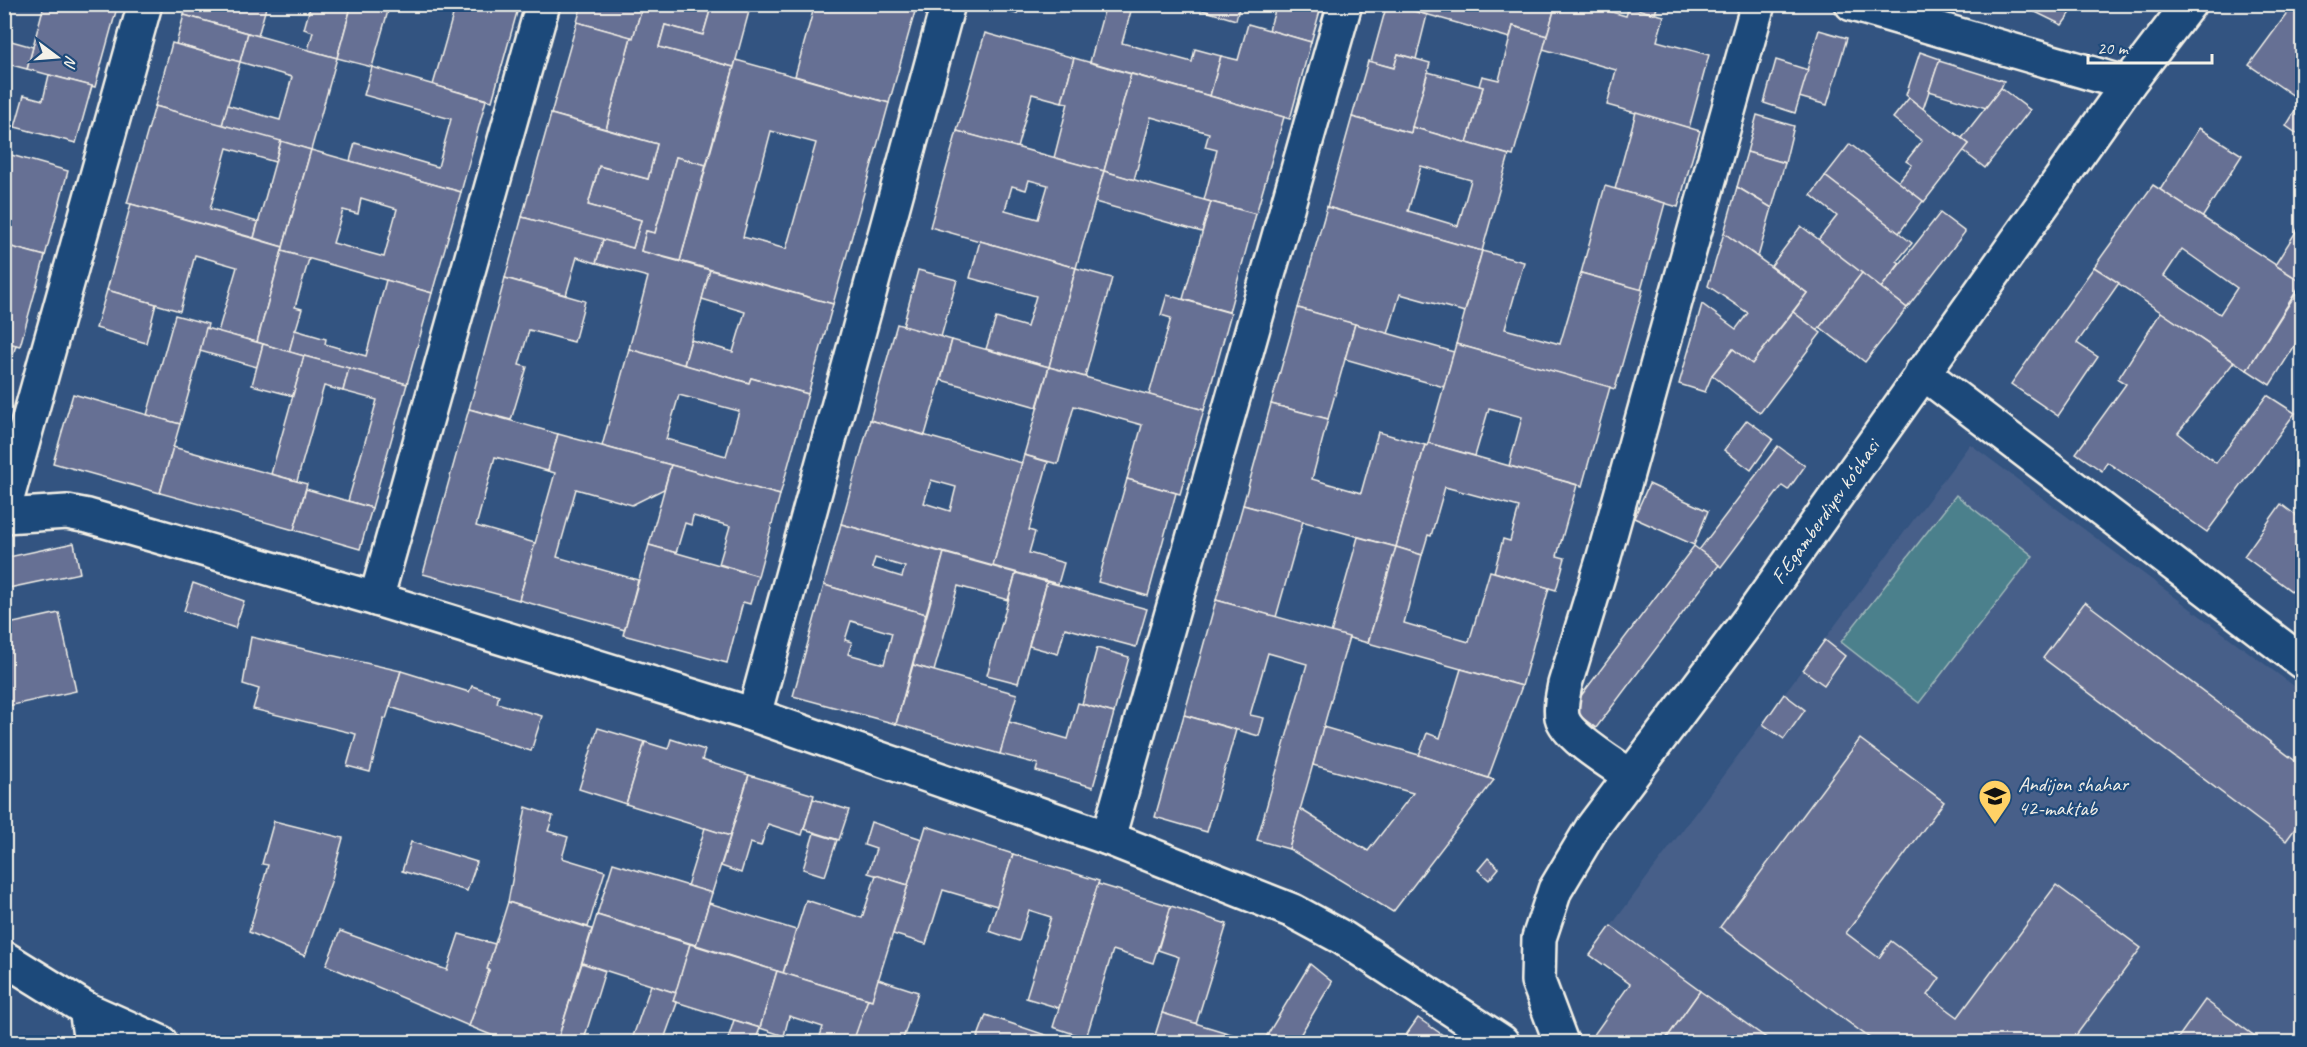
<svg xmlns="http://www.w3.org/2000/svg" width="2307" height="1047" font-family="Caveat,sans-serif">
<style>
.built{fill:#465f89}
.green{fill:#4c808c;stroke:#a0b8ba;stroke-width:1.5}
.building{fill:#666f94;stroke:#f4f1e8;stroke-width:1.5;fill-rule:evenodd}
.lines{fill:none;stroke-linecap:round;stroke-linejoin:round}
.minor-casing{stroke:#f4f1e8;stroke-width:38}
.major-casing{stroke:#f4f1e8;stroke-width:38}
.minor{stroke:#1f4a7a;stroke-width:33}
.major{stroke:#1f4a7a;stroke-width:33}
.labels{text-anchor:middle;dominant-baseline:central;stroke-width:4.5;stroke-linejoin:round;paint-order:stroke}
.street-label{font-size:21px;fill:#f4f1e8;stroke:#1f4a7a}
.poi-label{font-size:21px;fill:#f4f1e8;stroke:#1f4a7a;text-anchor:start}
</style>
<rect width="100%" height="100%" fill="#335481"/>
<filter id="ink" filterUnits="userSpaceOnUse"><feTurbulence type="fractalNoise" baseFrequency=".0167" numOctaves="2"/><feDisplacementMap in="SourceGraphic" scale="12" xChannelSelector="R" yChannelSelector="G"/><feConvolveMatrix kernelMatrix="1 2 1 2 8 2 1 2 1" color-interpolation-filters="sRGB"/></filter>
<g filter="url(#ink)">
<!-- built -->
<path class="built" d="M 1970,444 L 2302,692 L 2302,1042 L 1772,1042 L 1611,926 Z"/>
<!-- green -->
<path class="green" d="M 1956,495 L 2033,556 L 1919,703 L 1841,642 Z"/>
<!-- building -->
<g class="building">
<path d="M 42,4 L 118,4 L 95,87 L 27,69 L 44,5 Z"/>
<path d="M 187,4 L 267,4 L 258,36 L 184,15 Z"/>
<path d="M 311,4 L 352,4 L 337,58 L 308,50 L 313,32 L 304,29 Z"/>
<path d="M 352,4 L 390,4 L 372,67 L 337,58 Z"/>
<path d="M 416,4 L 519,5 L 492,101 L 433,85 L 453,15 Z"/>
<path d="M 582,4 L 643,4 L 633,38 L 577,22 Z"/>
<path d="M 643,4 L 712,4 L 703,35 L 665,25 L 659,47 L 734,67 L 706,165 L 676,157 L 655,233 L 646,231 L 641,251 L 710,270 L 684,365 L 629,349 L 648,277 L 596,263 L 603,239 L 633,248 L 641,220 L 588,205 L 599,166 L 648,179 L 657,144 L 606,129 L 631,37 L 633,38 Z"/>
<path d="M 712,4 L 751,4 L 734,67 L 659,47 L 665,25 L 703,35 Z"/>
<path d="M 815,4 L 904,4 L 916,8 L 889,103 L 795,76 Z"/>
<path d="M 994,4 L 1019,4 L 1017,14 L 993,7 Z"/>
<path d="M 1106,4 L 1133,4 L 1122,43 L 1192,62 L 1195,49 L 1221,56 L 1210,96 L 1090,62 Z"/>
<path d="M 1203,4 L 1240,4 L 1236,20 L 1202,10 Z"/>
<path d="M 1277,4 L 1322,4 L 1311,42 L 1269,30 Z"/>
<path d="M 1387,4 L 1405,4 L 1404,8 L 1427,15 L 1416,59 L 1398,54 L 1394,68 L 1371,62 Z"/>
<path d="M 1405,4 L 1556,4 L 1547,36 L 1513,26 L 1510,38 L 1404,8 Z"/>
<path d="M 1556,4 L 1584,4 L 1626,16 L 1629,7 L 1664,16 L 1657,41 L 1709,55 L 1689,128 L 1607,105 L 1616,70 L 1543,49 Z"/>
<path d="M 1630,4 L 1658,4 L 1655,14 L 1629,7 Z"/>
<path d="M 2031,4 L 2077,4 L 2062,25 L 2029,9 Z"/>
<path d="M 2294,4 L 2302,4 L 2302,85 L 2294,96 L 2249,65 Z"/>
<path d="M 184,15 L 248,33 L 240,62 L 176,44 Z"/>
<path d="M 577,22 L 631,37 L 606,129 L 551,114 Z"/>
<path d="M 1248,24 L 1311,42 L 1290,119 L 1210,96 L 1221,56 L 1238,60 Z"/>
<path d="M 1513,26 L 1547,36 L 1513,156 L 1467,143 L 1483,87 L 1479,86 L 1482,76 L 1499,80 Z"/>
<path d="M 1819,30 L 1847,38 L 1827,105 L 1799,97 Z"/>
<path d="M 248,33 L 337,58 L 311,150 L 222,125 L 227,105 L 280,120 L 292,77 L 240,62 Z"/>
<path d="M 985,33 L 1074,58 L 1062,102 L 1032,94 L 1017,148 L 957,131 Z"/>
<path d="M 4,39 L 33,47 L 27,69 L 4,63 Z"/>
<path d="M 172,43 L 240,62 L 222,125 L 155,106 Z"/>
<path d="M 1920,52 L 1940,59 L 1923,109 L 1906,95 Z"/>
<path d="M 1398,54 L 1430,63 L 1411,133 L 1352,117 L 1368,61 L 1394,68 Z"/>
<path d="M 1074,58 L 1131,74 L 1104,171 L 1054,158 L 1068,103 L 1062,102 Z"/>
<path d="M 736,60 L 889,103 L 833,304 L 680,261 ZM 771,131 L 816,143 L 786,249 L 743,237 Z"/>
<path d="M 1776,60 L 1808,70 L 1795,113 L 1764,103 Z"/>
<path d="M 1939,61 L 2004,81 L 2001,88 L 1986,108 L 1929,91 Z"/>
<path d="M 372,67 L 486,100 L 461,192 L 350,161 L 355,143 L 438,167 L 451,119 L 364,95 Z"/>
<path d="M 1428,72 L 1483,87 L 1467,143 L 1412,127 Z"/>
<path d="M 1131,74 L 1284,117 L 1256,214 L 1204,200 L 1217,150 L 1205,147 L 1209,133 L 1151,117 L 1134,180 L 1104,171 Z"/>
<path d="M 49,75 L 92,86 L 76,143 L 15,127 L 24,95 L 43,100 Z"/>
<path d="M 2001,88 L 2030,110 L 1985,168 L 1963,151 L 1969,144 L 1962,138 Z"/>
<path d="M 1909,98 L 1969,144 L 1924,202 L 1898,182 L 1912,165 L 1906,161 L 1922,141 L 1893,118 Z"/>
<path d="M 2302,100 L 2302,137 L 2286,126 Z"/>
<path d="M 155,106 L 281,141 L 275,162 L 227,148 L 210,209 L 258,222 L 254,238 L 127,203 Z"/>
<path d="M 1636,112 L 1700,131 L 1678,207 L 1615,189 Z"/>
<path d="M 551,114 L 657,144 L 648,179 L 599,166 L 588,205 L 641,220 L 633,248 L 522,217 Z"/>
<path d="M 1757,115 L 1794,126 L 1785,163 L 1747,152 Z"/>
<path d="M 1352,117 L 1411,133 L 1412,127 L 1509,155 L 1482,251 L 1327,207 ZM 1421,166 L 1471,180 L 1458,226 L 1408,211 Z"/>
<path d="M 2199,128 L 2242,155 L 2202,218 L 2160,190 Z"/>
<path d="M 957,131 L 1104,171 L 1076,268 L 930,227 ZM 1029,180 L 1048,185 L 1038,219 L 1005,210 L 1012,186 L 1026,190 Z"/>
<path d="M 281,141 L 311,150 L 283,247 L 254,238 Z"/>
<path d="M 1850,144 L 1923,201 L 1899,233 L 1825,176 Z"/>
<path d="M 311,150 L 461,192 L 432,293 L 282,251 ZM 361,198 L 397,209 L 384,257 L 333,243 L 343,210 L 358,214 Z"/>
<path d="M 1747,152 L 1785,163 L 1772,208 L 1737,187 Z"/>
<path d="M 4,153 L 68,171 L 45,256 L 4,245 Z"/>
<path d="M 676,157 L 706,165 L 680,261 L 641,251 L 646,231 L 655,233 Z"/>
<path d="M 1104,171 L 1211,202 L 1202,232 L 1095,202 Z"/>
<path d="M 1825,176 L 1912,243 L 1897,261 L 1900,263 L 1881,288 L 1818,240 L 1837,216 L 1811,195 Z"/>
<path d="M 2153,185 L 2302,282 L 2247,370 L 2094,267 ZM 2182,249 L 2237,288 L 2220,314 L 2164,276 Z"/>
<path d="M 1605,186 L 1665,203 L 1641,290 L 1581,273 Z"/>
<path d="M 1737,187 L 1772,208 L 1758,257 L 1724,233 Z"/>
<path d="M 1211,202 L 1256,214 L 1229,312 L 1183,299 Z"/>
<path d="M 131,204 L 283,247 L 257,342 L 218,332 L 237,267 L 195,255 L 180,311 L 107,290 Z"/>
<path d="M 1327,207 L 1482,251 L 1465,312 L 1400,294 L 1388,334 L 1298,308 Z"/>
<path d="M 1940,213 L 1965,232 L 1907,308 L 1881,288 Z"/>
<path d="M 522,217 L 603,239 L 596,263 L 577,257 L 566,295 L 505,278 Z"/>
<path d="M 2302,222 L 2302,275 L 2299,280 L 2275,265 Z"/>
<path d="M 1801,226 L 1862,273 L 1817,331 L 1793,312 L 1807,293 L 1771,266 Z"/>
<path d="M 1724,233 L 1807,293 L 1752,364 L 1733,349 L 1712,375 L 1705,392 L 1679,384 L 1702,304 L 1736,329 L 1748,313 L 1708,286 Z"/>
<path d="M 980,241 L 1076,268 L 1049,367 L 986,349 L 996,318 L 1027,327 L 1036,296 L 970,278 Z"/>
<path d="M 4,245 L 45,256 L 20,346 L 4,342 Z"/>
<path d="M 282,251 L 309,259 L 295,307 L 302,309 L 289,352 L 257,342 Z"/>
<path d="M 1482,251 L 1524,262 L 1505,329 L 1560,344 L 1581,273 L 1643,290 L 1615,389 L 1456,344 Z"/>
<path d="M 2094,267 L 2119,283 L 2077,343 L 2098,357 L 2058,416 L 2011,384 Z"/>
<path d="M 1076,268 L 1112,278 L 1085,377 L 1049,367 Z"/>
<path d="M 710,270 L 833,304 L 808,394 L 751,378 L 749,383 L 684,365 L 691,340 L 733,352 L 745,312 L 702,299 Z"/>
<path d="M 918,270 L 957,280 L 941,337 L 903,326 Z"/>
<path d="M 1862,273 L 1907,308 L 1865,362 L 1820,327 Z"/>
<path d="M 505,278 L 585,301 L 574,342 L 529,330 L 519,365 L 527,367 L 511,420 L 469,409 Z"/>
<path d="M 386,280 L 432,293 L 407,384 L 289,352 L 295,330 L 326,339 L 325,344 L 366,356 Z"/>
<path d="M 2302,284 L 2302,334 L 2270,385 L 2247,370 Z"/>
<path d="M 107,290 L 156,304 L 146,343 L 96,328 Z"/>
<path d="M 1167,295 L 1231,313 L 1204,410 L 1149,395 L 1171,318 L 1161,315 Z"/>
<path d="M 1298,308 L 1355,324 L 1328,419 L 1271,404 Z"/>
<path d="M 1793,312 L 1821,333 L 1760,413 L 1712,375 L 1733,349 L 1752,364 Z"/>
<path d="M 2161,312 L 2234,362 L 2178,433 L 2216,463 L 2267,395 L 2295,413 L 2207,532 L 2107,462 L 2102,471 L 2076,453 L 2126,384 L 2118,379 Z"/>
<path d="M 175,315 L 208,324 L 180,424 L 147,415 Z"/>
<path d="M 897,324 L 952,340 L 925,435 L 870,420 Z"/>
<path d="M 1355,324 L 1454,352 L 1444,387 L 1345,359 Z"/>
<path d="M 206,328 L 263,344 L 257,367 L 200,351 Z"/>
<path d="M 952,340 L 1049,367 L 1037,407 L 941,380 Z"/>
<path d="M 4,342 L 16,345 L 4,385 Z"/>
<path d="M 263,344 L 304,356 L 293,396 L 252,385 Z"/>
<path d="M 1456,344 L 1610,387 L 1582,486 L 1509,466 L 1522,417 L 1489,408 L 1475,456 L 1428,443 Z"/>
<path d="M 629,349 L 749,383 L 751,378 L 808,394 L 780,495 L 602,446 ZM 679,395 L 739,411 L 726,456 L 666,439 Z"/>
<path d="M 304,356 L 349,368 L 343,391 L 324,386 L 297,481 L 271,474 Z"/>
<path d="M 1049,367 L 1204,410 L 1180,494 L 1127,479 L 1142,425 L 1074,406 L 1058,464 L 1024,455 Z"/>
<path d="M 349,368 L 407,384 L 372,508 L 348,501 L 377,400 L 343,391 Z"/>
<path d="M 73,394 L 180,424 L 160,493 L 53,463 Z"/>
<path d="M 1271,404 L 1328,419 L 1312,479 L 1361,493 L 1378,432 L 1425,445 L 1396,547 L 1243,505 Z"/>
<path d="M 469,409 L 558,434 L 548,471 L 495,457 L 476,526 L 535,543 L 519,600 L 423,574 Z"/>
<path d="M 870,420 L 1022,463 L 993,566 L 841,524 ZM 931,480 L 956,487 L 950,511 L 924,503 Z"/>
<path d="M 1747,420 L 1773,439 L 1751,470 L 1724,450 Z"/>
<path d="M 558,434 L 671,465 L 664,489 L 632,505 L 576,489 L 557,557 L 638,580 L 625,630 L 519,600 L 555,473 L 548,471 Z"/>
<path d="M 1428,443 L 1577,485 L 1557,556 L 1565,558 L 1556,590 L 1494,572 L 1503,539 L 1510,541 L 1519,507 L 1445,487 L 1431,536 L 1428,535 L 1422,555 L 1396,547 L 1425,445 L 1427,446 Z"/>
<path d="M 1778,446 L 1805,466 L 1788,490 L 1782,486 L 1721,567 L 1699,550 Z"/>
<path d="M 173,447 L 307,484 L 294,530 L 160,493 Z"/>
<path d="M 1024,455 L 1048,462 L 1029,530 L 1035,532 L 1029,553 L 1064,563 L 1058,584 L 993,566 Z"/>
<path d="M 671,465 L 780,495 L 758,576 L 719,564 L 730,526 L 693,516 L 691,525 L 685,523 L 676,553 L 649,545 Z"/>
<path d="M 1127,479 L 1176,493 L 1148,596 L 1098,582 Z"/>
<path d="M 1649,484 L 1708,511 L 1694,545 L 1634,518 Z"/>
<path d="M 306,489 L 372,508 L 360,549 L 294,530 Z"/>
<path d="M 2281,504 L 2302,520 L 2302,599 L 2244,556 Z"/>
<path d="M 1243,505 L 1303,521 L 1276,617 L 1216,600 Z"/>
<path d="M 841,524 L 944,553 L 926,614 L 824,585 ZM 875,558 L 905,567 L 902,577 L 872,568 Z"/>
<path d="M 1358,537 L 1396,547 L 1368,643 L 1331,633 Z"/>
<path d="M 74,543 L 80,573 L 4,589 L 4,558 Z"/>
<path d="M 649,545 L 758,576 L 750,604 L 743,602 L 727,663 L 623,635 Z"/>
<path d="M 1694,546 L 1719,565 L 1596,728 L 1571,709 Z"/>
<path d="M 1396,547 L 1422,555 L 1404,623 L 1469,642 L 1490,571 L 1549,588 L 1522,686 L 1368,643 Z"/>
<path d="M 944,553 L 1016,573 L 1008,600 L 958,586 L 934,671 L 913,665 Z"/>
<path d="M 1016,573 L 1047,582 L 1018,683 L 987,675 Z"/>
<path d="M 1047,582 L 1147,609 L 1136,647 L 1065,628 L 1058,654 L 1029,646 Z"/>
<path d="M 193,583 L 244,601 L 235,628 L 184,611 Z"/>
<path d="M 824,585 L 926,614 L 896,724 L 793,696 ZM 851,621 L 892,633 L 884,664 L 848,654 L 852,642 L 845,640 Z"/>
<path d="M 1216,600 L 1349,637 L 1289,849 L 1257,840 L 1307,664 L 1268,653 L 1250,715 L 1264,718 L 1259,736 L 1184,715 Z"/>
<path d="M 2085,602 L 2302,766 L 2302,819 L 2286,841 L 2043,658 Z"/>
<path d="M 59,613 L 76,691 L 8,706 L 9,711 L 4,712 L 4,625 Z"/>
<path d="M 251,637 L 401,671 L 386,719 L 384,718 L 370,772 L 347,766 L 356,734 L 253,709 L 259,689 L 243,684 Z"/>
<path d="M 1825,640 L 1845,656 L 1824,685 L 1803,670 Z"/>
<path d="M 1097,648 L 1129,657 L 1114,713 L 1082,704 Z"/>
<path d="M 913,665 L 1017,694 L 1000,754 L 896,724 Z"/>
<path d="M 1461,669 L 1522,686 L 1488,778 L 1419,755 L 1427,733 L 1440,738 Z"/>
<path d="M 401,671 L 469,692 L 472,686 L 499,695 L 497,703 L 542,716 L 531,751 L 390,707 Z"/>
<path d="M 1784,694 L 1805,710 L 1784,739 L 1763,724 Z"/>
<path d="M 1078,703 L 1114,713 L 1093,787 L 1036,771 L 1038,764 L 1000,754 L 1009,722 L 1068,739 Z"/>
<path d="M 1184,715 L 1236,730 L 1207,832 L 1155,817 Z"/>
<path d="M 1323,727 L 1419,755 L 1494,780 L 1393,912 L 1289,849 L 1300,809 L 1368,851 L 1413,793 L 1313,765 Z"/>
<path d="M 598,728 L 645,742 L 626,804 L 579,789 Z"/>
<path d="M 671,739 L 705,750 L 702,760 L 749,775 L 730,836 L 626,804 L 645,742 L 668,749 Z"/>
<path d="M 1860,739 L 1944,802 L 1846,933 L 1879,958 L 1891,941 L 1940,978 L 1928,995 L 1958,1017 L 2056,885 L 2141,948 L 2071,1042 L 1875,1042 L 1720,927 Z"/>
<path d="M 749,775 L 814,795 L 802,835 L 768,824 L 761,846 L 750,843 L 741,873 L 721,866 Z"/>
<path d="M 813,799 L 849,810 L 839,840 L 804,829 Z"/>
<path d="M 526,807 L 553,816 L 548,831 L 568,837 L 562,858 L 605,871 L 588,927 L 508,902 Z"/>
<path d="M 274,821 L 343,838 L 331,882 L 305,956 L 249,932 L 268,865 L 262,864 Z"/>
<path d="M 871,822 L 922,839 L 908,885 L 868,873 L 876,849 L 864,845 Z"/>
<path d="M 926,826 L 1013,854 L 997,906 L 943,890 L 926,944 L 893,934 Z"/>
<path d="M 705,828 L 730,836 L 712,893 L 687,886 Z"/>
<path d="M 814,833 L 837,840 L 825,876 L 803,869 Z"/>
<path d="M 411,842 L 477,862 L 467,891 L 402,871 Z"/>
<path d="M 1013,854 L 1099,881 L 1059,1008 L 1026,998 L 1051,917 L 1029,910 L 1019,941 L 989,931 Z"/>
<path d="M 1488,858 L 1499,868 L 1489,880 L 1478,870 Z"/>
<path d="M 613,863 L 712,893 L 696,945 L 597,915 Z"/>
<path d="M 876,875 L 908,885 L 872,1000 L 783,973 L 806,900 L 862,918 Z"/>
<path d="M 1098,884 L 1171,906 L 1153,963 L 1113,950 L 1086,1038 L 1053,1027 Z"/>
<path d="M 508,902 L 592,929 L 557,1042 L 508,1042 L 469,1026 L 489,970 L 487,969 Z"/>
<path d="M 709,903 L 796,930 L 783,973 L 696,945 Z"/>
<path d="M 1171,906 L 1227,924 L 1196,1024 L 1162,1013 L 1179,957 L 1158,950 Z"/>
<path d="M 597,915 L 690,944 L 676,993 L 582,963 Z"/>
<path d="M 1611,926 L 1700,991 L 1664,1042 L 1595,1042 L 1593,1036 L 1630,984 L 1590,955 Z"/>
<path d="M 340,931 L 447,970 L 459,934 L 495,944 L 487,969 L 489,970 L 469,1026 L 326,965 Z"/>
<path d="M 690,944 L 777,971 L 760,1028 L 673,1001 Z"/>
<path d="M 582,963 L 605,971 L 585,1036 L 598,1042 L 557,1042 Z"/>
<path d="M 1310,964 L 1332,982 L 1296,1042 L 1263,1042 Z"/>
<path d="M 777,971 L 868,999 L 854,1042 L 818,1042 L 823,1027 L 789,1016 L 784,1036 L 760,1028 Z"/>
<path d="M 878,979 L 918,992 L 902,1042 L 875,1042 L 855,1036 L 868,999 L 872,1000 Z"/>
<path d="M 651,985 L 676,993 L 673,1001 L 677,1003 L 663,1042 L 631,1042 Z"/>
<path d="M 1700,991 L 1772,1042 L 1664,1042 Z"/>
<path d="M 2205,1000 L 2263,1042 L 2175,1042 Z"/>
<path d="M 1162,1013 L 1241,1037 L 1240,1042 L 1153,1042 Z"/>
<path d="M 986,1015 L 1066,1042 L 976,1042 Z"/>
<path d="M 1418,1018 L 1453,1042 L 1401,1042 Z"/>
<path d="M 734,1020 L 760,1028 L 755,1042 L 727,1042 Z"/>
</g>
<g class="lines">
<defs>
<g id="minor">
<path d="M 1852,4 L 2128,84"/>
<path d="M 1922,372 L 2302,662"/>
<path d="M 4,509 L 145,4"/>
<path d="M 4,516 L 67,512 L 88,516 L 376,599 L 754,715 L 1108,838 L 1293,911 L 1343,938 L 1502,1042"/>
<path d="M 376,599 L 543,4"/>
<path d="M 754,715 L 948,4"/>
<path d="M 1630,776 C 1612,763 1567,737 1562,717 C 1560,706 1563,695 1565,684 L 1603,560 L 1758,4"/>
<path d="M 1108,838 L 1345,4"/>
<path d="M 86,1009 L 91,1042"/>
<path id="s1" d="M 1561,1042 L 1538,981 L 1539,938 L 1555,890 L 1592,828 L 1747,622 L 2128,84 L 2189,4"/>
</g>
<path id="major" d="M 4,958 L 86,1009 L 160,1042"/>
</defs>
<!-- minor casing -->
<use href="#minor" class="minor-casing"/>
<!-- major casing -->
<use href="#major" class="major-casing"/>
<!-- minor -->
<use href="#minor" class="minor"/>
<!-- major -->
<use href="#major" class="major"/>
</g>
</g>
<!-- icons -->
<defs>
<symbol id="school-pin" viewBox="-11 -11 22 30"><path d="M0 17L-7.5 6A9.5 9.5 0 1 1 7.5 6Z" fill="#ffd166" stroke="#1f4a7a"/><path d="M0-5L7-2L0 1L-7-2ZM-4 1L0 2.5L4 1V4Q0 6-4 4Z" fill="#111"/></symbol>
</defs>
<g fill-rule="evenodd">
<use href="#school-pin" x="1976" y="777" width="38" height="52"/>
</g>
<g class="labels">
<!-- street labels -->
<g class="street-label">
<text stroke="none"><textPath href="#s1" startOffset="624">F.Egamberdiyev kо‘chasi</textPath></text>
</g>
<!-- poi labels -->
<g class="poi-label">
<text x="2018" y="784">Andijon shahar<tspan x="2018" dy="24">42-maktab</tspan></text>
</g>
</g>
<!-- margin -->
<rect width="2307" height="1047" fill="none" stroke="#1f4a7a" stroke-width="24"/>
<rect x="12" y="12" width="2283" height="1023" fill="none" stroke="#f4f1e8" stroke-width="2" filter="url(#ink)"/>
<!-- north arrow -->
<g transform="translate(57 57) rotate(106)" stroke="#1f4a7a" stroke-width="4.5" paint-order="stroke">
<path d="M0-4.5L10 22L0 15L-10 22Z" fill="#f4f1e8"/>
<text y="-9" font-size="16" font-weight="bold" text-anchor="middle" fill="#f4f1e8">N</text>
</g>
<!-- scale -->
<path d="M2088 54v9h124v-9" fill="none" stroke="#f4f1e8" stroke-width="3"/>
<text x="2097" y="54" font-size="18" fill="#f4f1e8" stroke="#1f4a7a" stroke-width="4.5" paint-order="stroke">20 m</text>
</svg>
